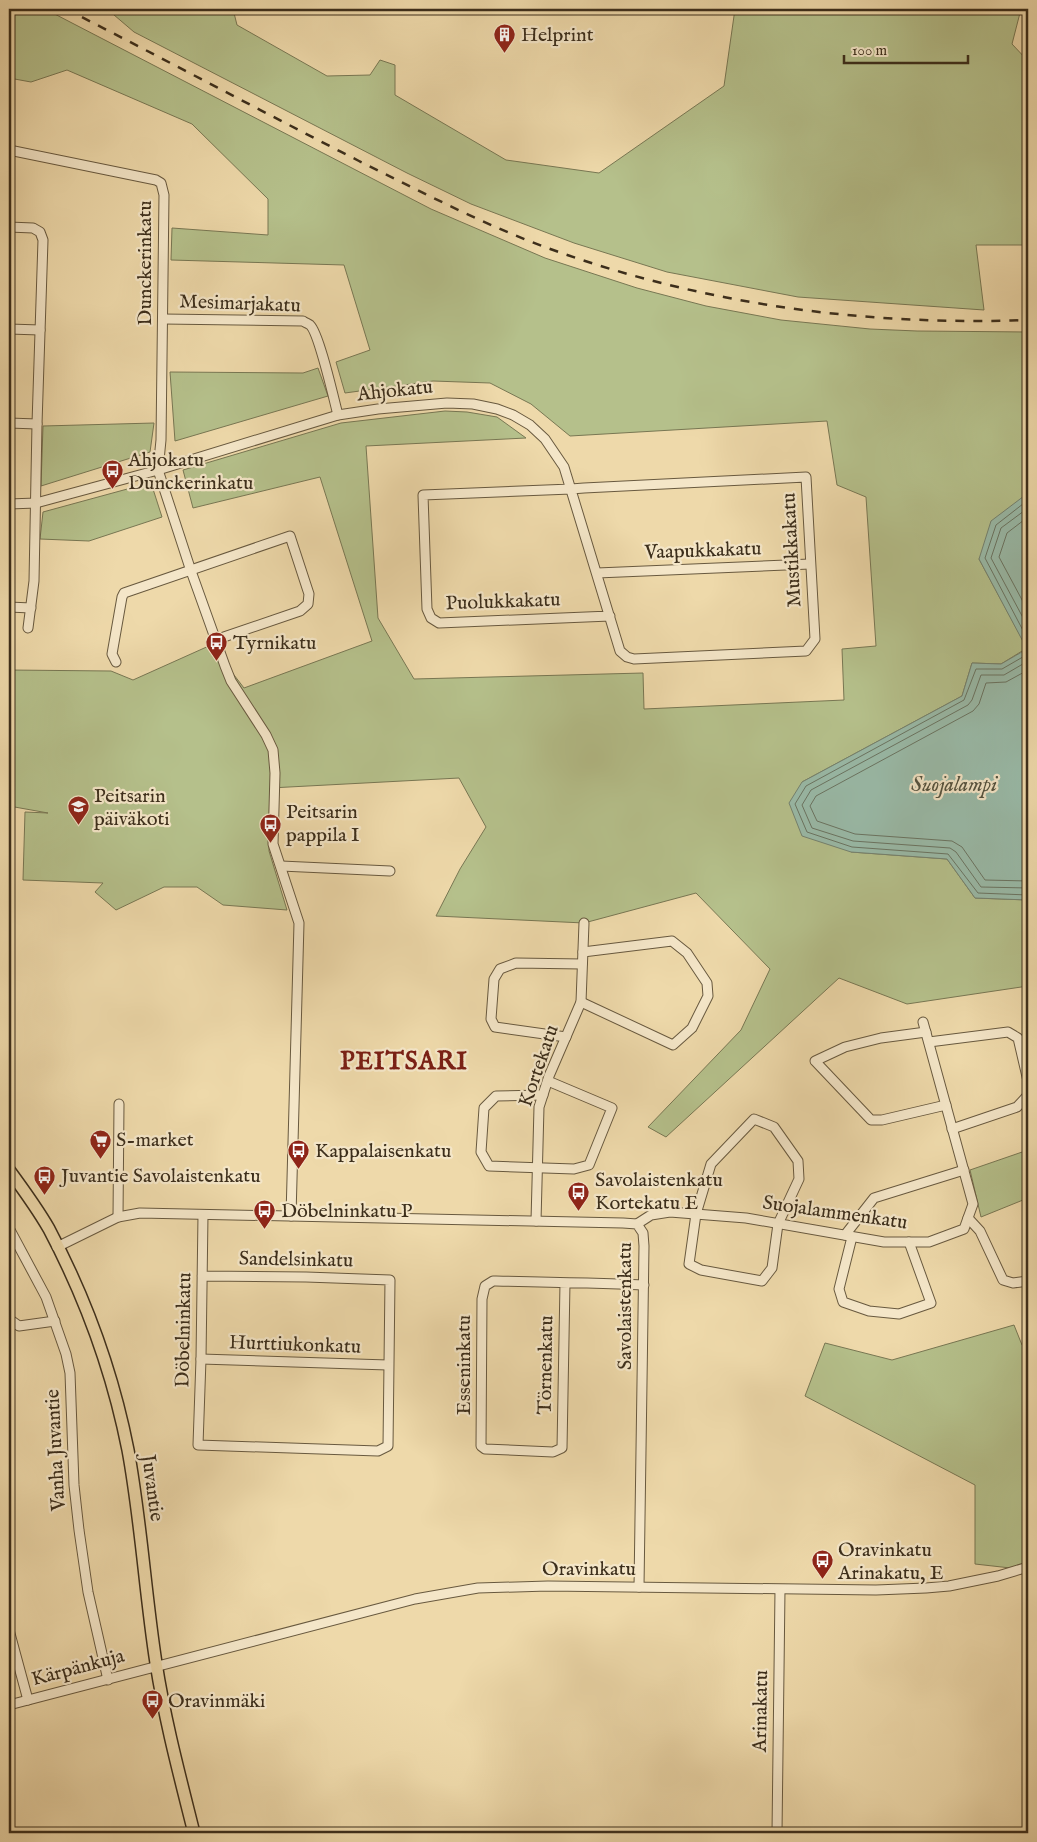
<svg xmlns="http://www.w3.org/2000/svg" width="1037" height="1842" font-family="'IM FELL English',serif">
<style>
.green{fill:#b5c08b;stroke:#787753}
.water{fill:#99baa8;stroke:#748270}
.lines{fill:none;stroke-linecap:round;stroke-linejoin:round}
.shore{stroke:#6a7462;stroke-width:1}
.minor-casing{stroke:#68593f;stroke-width:11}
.major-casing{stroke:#3c2e1b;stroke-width:14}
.minor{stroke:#f4e6c8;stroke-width:9}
.major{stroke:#eed9aa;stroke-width:11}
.rail{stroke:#3c2e1b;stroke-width:2.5;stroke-dasharray:9 9;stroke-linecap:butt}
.labels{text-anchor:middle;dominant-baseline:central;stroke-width:4.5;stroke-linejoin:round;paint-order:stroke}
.poi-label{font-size:20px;fill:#3c2e1b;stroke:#f4e6c8;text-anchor:start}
.street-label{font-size:20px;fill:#3c2e1b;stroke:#f4e6c8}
.water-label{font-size:21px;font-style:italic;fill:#53513e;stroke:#f4e6c8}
.district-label{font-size:25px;font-weight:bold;letter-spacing:1px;fill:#7a1f14;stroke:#f4e6c8}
</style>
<rect width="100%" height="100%" fill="#eed9aa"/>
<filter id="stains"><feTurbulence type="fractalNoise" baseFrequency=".004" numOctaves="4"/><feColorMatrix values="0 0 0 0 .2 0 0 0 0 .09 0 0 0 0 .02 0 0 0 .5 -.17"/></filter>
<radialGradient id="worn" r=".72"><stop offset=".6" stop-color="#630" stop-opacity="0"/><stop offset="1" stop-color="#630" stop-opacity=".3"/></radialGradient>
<!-- green -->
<g class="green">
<path d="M 9,9 L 45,9 L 431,209 L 545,258 L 637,288 L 706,306 L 781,320 L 870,329 L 917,331 L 1028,332 L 1028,493 L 979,559 L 1027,648 L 1001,664 L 972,663 L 962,696 L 802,782 L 851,852 L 947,859 L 975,898 L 1028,900 L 1028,986 L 907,1004 L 839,978 L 666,1137 L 648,1127 L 741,1030 L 770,969 L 696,893 L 584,923 L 436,916 L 460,869 L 486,827 L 459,778 L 270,788 L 269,851 L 287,910 L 223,905 L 197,887 L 164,887 L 116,910 L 95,892 L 103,883 L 23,880 L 25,812 L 48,813 L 9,806 L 9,670 L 111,671 L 133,680 L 211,645 L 244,688 L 372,641 L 320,477 L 193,508 L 183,470 L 341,423 L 445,411 L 467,412 L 497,417 L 526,438 L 366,446 L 378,618 L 414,679 L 643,673 L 644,709 L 844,700 L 842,649 L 876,646 L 866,497 L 837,485 L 827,421 L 570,436 L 531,404 L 490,383 L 433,381 L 345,393 L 336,362 L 370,350 L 344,265 L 171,260 L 172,228 L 268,235 L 268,199 L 192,124 L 67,70 L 31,82 L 9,78 Z"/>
<path d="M 107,9 L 233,9 L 237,25 L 327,76 L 370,75 L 380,60 L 395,65 L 395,95 L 506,160 L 599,173 L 724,86 L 735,9 L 1021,9 L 1012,44 L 1028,61 L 1028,245 L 976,245 L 984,310 L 798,297 L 667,272 L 574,243 L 471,204 L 407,173 L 134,32 Z"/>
<path d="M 318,368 L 328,396 L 175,441 L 170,372 L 303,373 Z"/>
<path d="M 154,423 L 150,452 L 41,486 L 43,426 Z"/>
<path d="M 142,485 L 153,489 L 162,517 L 89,541 L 40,539 L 43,512 Z"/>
<path d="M 1028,1150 L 1028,1198 L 981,1217 L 970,1170 Z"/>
<path d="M 1014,1325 L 1022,1345 L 1028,1343 L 1028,1570 L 975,1564 L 975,1485 L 805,1396 L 825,1343 L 892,1360 Z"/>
</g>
<!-- water -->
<path class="water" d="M 1028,493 L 1028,900 L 975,898 L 947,859 L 851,852 L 802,836 L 789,803 L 802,782 L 962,696 L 972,663 L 1001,664 L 1027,649 L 979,559 L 991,521 Z"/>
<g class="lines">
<!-- shore -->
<g class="shore">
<path d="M 1028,500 L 996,525 L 985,558 L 1028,640"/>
<path d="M 1028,508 L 1001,528 L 991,558 L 1028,627"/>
<path d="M 1028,517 L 1007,533 L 999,557 L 1028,611"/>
<path d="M 1028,654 L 1002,669 L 976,669 L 964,700 L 806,786 L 795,804 L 807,832 L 852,847 L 948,854 L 978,893 L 1028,895"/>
<path d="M 1028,661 L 1004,675 L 981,675 L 972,700 L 968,705 L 811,790 L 802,805 L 812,828 L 853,841 L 950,848 L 956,852 L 981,887 L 1028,888"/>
<path d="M 1028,670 L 1006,682 L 986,683 L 979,704 L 973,711 L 816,796 L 810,806 L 817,821 L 855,834 L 952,841 L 962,847 L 985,880 L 1028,881"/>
</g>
<defs>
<g id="minor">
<path d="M 9,150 L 156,180 L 161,183 L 164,195 L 161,440 L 158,470 L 191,571 L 225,666 L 231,681 L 266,735 L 273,750 L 275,773 L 273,844 L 299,923 L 291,1216"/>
<path d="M 9,227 L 33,228 L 40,232 L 43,240 L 37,424 L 34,581 L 28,628"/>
<path d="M 163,319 L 303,321 C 304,322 309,324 310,325 C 319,333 334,400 338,415"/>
<path d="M 9,329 L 40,330"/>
<path d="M 9,423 L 37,424"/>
<path d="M 9,504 L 36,503 L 158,470 L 338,415 L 378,409 L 447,403 L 473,404 L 497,409 L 513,415 L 530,425 L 545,439 L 564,467 L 620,651 L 627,657 L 634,659 L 806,651 L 815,639 L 806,477 L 584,488 L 571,489 L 423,495 L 427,609 L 431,618 L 439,623 L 610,616"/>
<path d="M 597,573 L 810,564"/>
<path d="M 9,607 L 31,608"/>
<path d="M 116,662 L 112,654 L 122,597 L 124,593 L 290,536 L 309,594 L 308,604 L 300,611 L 215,640"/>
<path d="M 281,866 L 390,871"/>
<path d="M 581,1002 L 673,1045 L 692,1028 L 708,996 L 707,983 L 687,953 L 672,941 L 583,952"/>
<path d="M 926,1032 L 881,1038 L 845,1047 L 815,1061 L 871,1120 L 882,1120 L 946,1105"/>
<path d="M 566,1037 L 495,1027 L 491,1019 L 494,979 L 500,969 L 516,963 L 582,964"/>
<path d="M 929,1042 L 1008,1032 L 1018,1038 L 1028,1081"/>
<path d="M 543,1095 L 496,1096 L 484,1108 L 481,1152 L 489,1166 L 574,1169 L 589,1165 L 612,1108 L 548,1081"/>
<path d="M 754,1119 L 774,1127 L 798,1161 L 799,1179 L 778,1224 L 772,1268 L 762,1281 L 701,1270 L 689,1264 L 696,1214 L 711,1164 Z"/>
<path d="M 952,1129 L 1017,1107 L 1028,1095"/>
<path d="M 118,1217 L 119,1104"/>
<path d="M 968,1218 L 980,1231 L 1003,1280 L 1013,1283 L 1028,1281"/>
<path d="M 536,1221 L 539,1107 L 549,1076 L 581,1002 L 584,923"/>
<path d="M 637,1224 L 651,1215 L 670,1212 L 746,1218 L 884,1242 L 929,1242 L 964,1229 L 973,1204 L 923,1022"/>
<path d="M 9,1228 L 46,1297 L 66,1354 L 70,1373 L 74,1485 L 79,1530 L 88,1592 L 108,1680"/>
<path d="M 845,1235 L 874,1198 L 964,1170"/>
<path d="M 852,1237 L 839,1289 L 843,1302 L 869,1311 L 899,1314 L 931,1303 L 909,1242"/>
<path d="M 57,1247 L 118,1217 L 140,1213 L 623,1223 L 637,1224 L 643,1233 L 644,1246 L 639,1587"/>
<path d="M 202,1276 L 306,1277 L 390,1280 L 388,1446 L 378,1451 L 198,1445 L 201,1359 L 203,1215"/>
<path d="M 565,1283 L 562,1448 L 553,1452 L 485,1449 L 481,1446 L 482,1299 L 485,1286 L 493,1281 C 543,1282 594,1283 644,1285"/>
<path d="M 9,1319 L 19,1326 L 55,1321"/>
<path d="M 201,1359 L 388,1365"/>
<path d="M 9,1630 L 28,1700"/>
<path d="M 9,1705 L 415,1599 L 478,1588 L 548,1586 L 876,1590 L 926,1588 L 949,1586 L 998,1576 L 1028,1567"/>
<path d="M 777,1833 L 780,1590"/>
</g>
<path id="major" d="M 9,1170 C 23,1189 37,1208 49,1229 C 85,1297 113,1374 128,1450 C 141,1520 145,1592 156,1663 C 165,1721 180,1777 194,1833"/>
</defs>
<!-- minor casing -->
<use href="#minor" class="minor-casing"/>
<!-- major casing -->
<use href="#major" class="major-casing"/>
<!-- minor -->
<use href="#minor" class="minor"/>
<!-- major -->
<use href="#major" class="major"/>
<!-- rail -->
<path class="rail" d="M 66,9 C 164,59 261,111 359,161 C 424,193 488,227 556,251 C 707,305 868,326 1028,320"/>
</g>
<!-- icons -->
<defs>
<symbol id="building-pin" viewBox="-11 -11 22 30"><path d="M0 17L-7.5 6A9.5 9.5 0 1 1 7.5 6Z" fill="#8f2418" stroke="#f4e6c8"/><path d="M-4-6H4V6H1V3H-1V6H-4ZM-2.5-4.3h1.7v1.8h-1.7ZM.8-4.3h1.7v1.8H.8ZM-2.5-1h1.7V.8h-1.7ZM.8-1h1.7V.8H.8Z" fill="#fff"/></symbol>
<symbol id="bus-pin" viewBox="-11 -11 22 30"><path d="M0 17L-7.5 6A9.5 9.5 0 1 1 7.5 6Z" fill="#8f2418" stroke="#f4e6c8"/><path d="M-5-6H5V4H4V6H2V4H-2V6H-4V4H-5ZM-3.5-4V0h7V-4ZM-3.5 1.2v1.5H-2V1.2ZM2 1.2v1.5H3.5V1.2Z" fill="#fff"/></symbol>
<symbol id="school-pin" viewBox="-11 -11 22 30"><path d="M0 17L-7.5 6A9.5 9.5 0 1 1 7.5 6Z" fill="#8f2418" stroke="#f4e6c8"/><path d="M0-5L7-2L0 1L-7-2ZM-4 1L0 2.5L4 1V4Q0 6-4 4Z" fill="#fff"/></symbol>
<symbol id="supermarket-pin" viewBox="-11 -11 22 30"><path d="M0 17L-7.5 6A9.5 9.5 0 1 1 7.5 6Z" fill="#8f2418" stroke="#f4e6c8"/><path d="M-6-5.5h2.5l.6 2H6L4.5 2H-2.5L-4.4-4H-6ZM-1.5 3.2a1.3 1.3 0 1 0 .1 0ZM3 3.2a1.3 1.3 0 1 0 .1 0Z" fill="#fff"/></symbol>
</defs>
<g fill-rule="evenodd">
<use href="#building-pin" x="492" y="22" width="25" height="34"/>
<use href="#bus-pin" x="100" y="458" width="25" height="34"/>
<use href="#bus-pin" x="204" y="630" width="25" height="34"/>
<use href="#school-pin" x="66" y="794" width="25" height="34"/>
<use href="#bus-pin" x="258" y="812" width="25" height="34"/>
<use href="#supermarket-pin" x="88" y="1128" width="25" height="34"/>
<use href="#bus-pin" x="286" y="1138" width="25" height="34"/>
<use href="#bus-pin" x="32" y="1164" width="25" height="34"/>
<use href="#bus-pin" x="566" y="1180" width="25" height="34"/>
<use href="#bus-pin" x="252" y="1198" width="25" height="34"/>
<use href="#bus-pin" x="810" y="1548" width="25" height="34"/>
<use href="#bus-pin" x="140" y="1688" width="25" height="34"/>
</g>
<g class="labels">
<!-- poi labels -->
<g class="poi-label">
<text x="521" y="35">Helprint</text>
<text x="128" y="460">Ahjokatu<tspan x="128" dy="23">Dunckerinkatu</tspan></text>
<text x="233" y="643">Tyrnikatu</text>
<text x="94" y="796">Peitsarin<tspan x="94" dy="23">päiväkoti</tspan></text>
<text x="286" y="812">Peitsarin<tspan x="286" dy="23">pappila I</tspan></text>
<text x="116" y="1140">S-market</text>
<text x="315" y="1151">Kappalaisenkatu</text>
<text x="61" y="1176">Juvantie Savolaistenkatu</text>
<text x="595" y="1180">Savolaistenkatu<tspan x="595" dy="23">Kortekatu E</tspan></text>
<text x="281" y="1211">Döbelninkatu P</text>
<text x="838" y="1550">Oravinkatu<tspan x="838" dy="23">Arinakatu, E</tspan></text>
<text x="168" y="1701">Oravinmäki</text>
</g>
<!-- street labels -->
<g class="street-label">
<text transform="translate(145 263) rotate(-90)">Dunckerinkatu</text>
<text transform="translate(240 304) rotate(2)">Mesimarjakatu</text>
<text transform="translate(395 391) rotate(-6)">Ahjokatu</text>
<text transform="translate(792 550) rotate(-93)">Mustikkakatu</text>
<text transform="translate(703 551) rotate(-2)">Vaapukkakatu</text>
<text transform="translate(503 602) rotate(-2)">Puolukkakatu</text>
<text transform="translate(539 1066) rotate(-71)">Kortekatu</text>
<text transform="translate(835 1213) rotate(8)">Suojalammenkatu</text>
<text transform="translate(296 1260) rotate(1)">Sandelsinkatu</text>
<text transform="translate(625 1306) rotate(-90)">Savolaistenkatu</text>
<text transform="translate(184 1330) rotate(-89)">Döbelninkatu</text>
<text transform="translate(295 1345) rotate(2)">Hurttiukonkatu</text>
<text transform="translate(464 1365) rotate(-90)">Esseninkatu</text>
<text transform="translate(546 1365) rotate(-89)">Törnenkatu</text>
<text transform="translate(56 1450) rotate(-93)">Vanha Juvantie</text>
<text transform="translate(152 1488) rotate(82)">Juvantie</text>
<text x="589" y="1569">Oravinkatu</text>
<text transform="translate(78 1668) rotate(-15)">Kärpänkuja</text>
<text transform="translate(761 1711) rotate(-89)">Arinakatu</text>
</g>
<!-- water labels -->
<g class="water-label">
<text x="954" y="785">Suojalampi</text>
</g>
<!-- district labels -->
<g class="district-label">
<text x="404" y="1062">PEITSARI</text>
</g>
</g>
<!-- margin -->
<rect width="1037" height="1842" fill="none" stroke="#eed9aa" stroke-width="30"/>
<rect x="10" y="10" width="1017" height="1822" fill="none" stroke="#3c2e1b" stroke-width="2.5"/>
<rect x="15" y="15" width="1007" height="1812" fill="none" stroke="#3c2e1b"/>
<!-- scale -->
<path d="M844 55v8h124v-8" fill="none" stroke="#3c2e1b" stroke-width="2.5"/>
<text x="852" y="55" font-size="15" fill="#3c2e1b" stroke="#f4e6c8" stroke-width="4" paint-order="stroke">100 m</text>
<rect width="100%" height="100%" filter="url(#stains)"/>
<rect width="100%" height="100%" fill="url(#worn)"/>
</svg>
